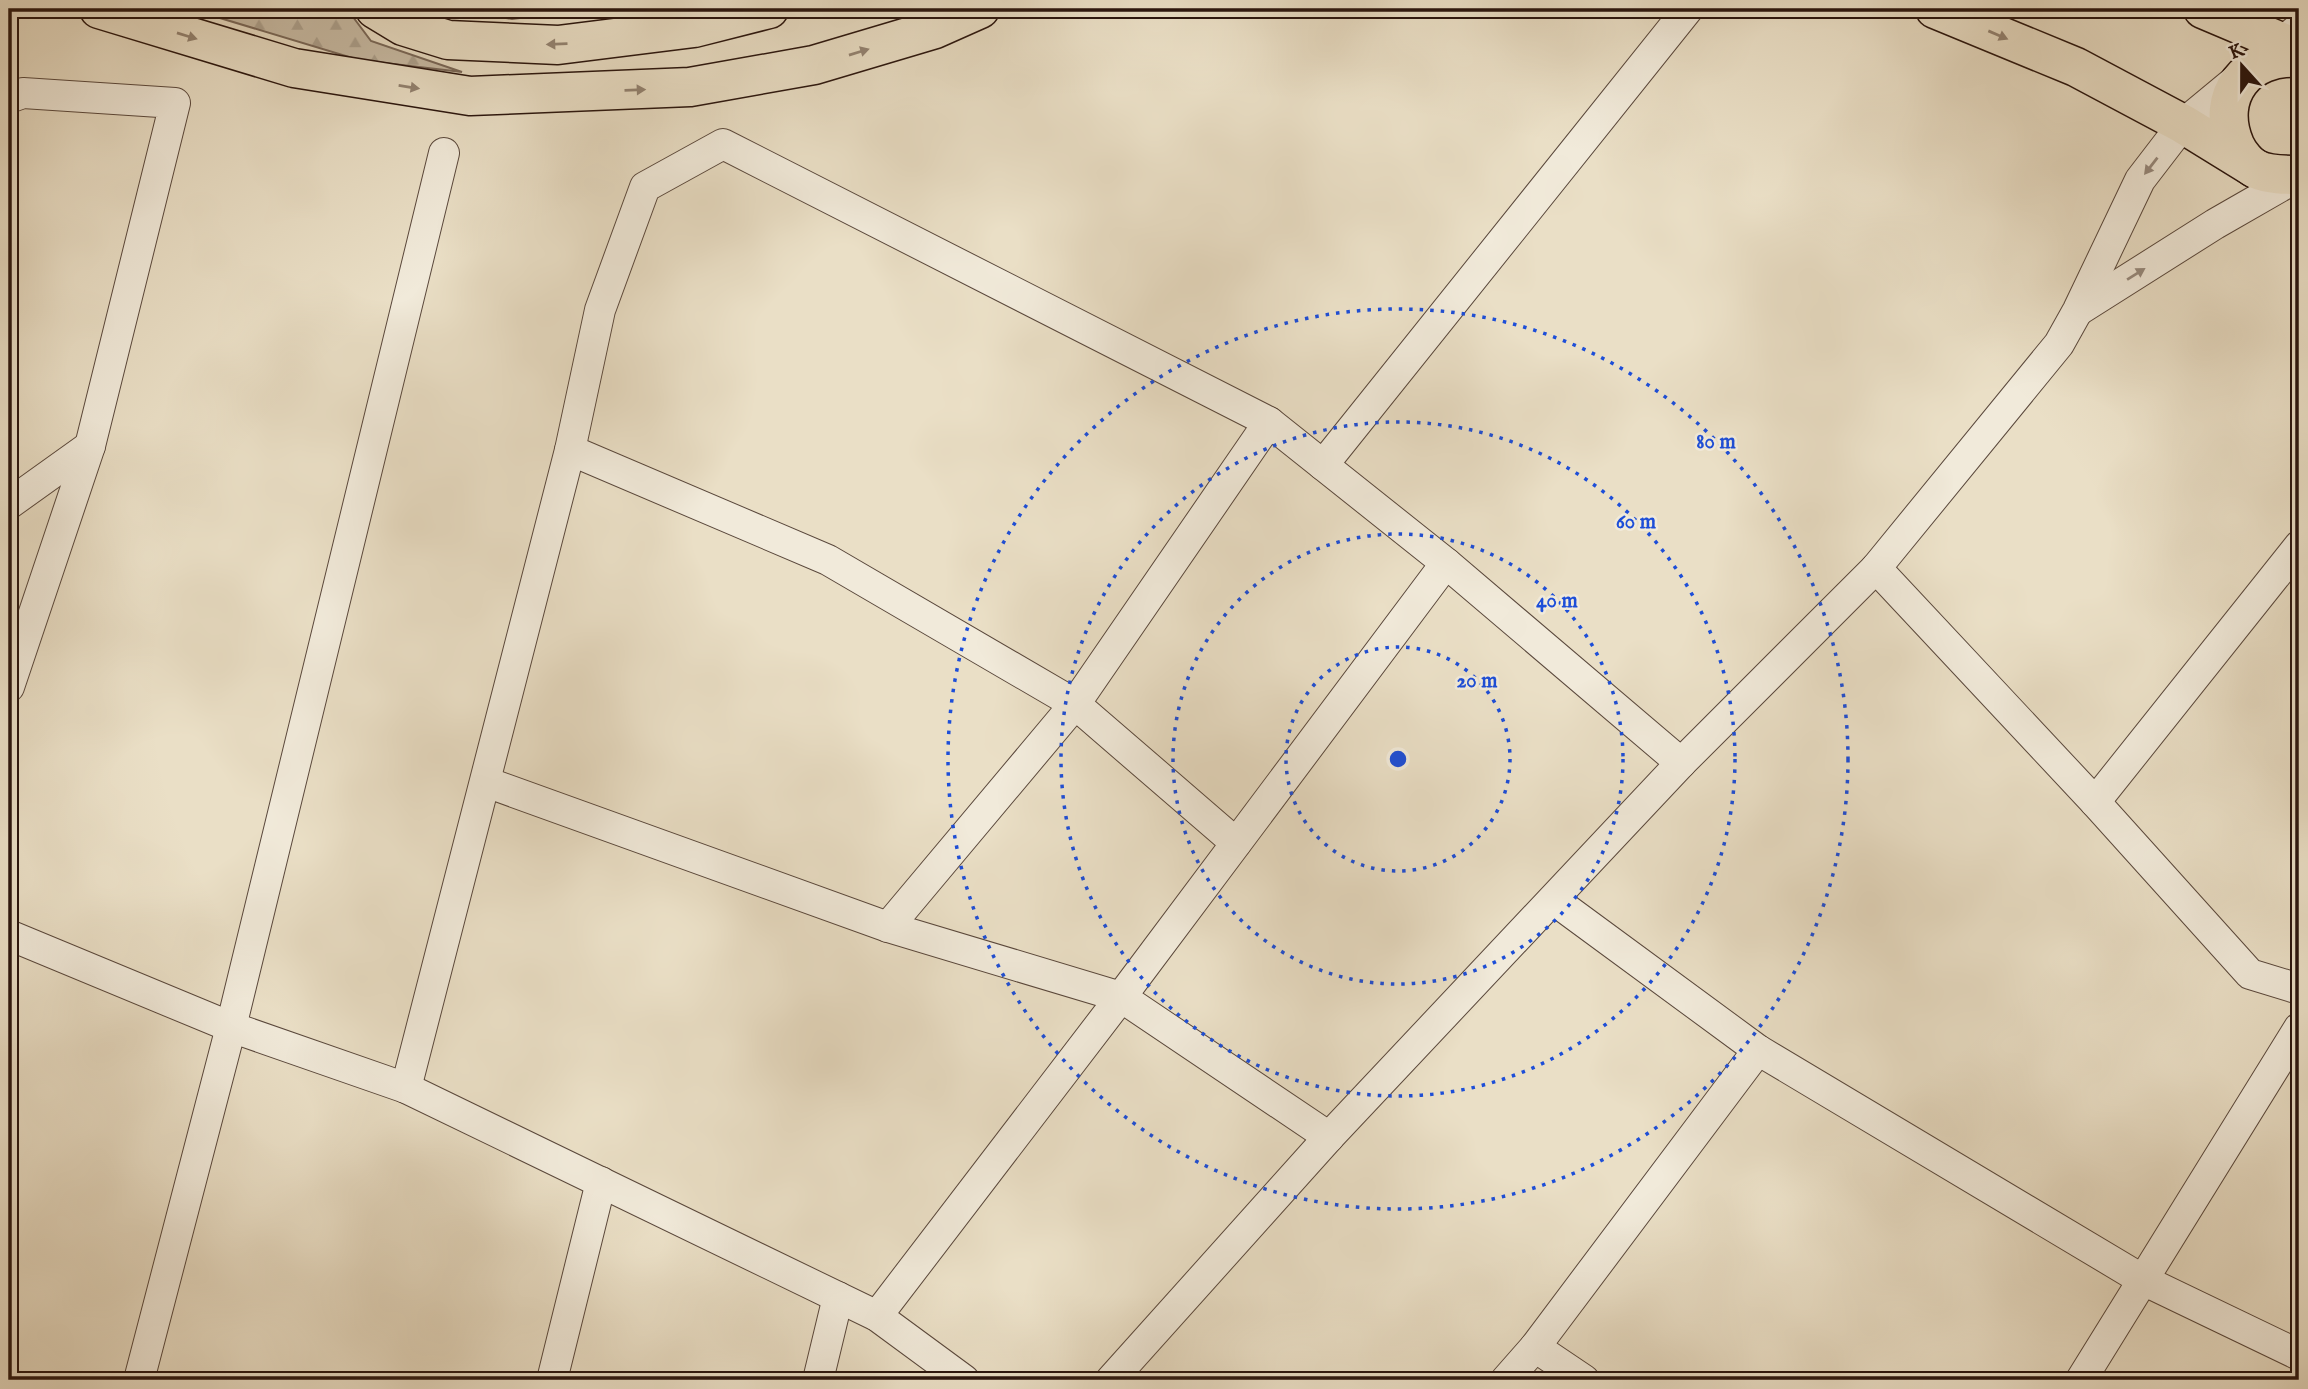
<svg xmlns="http://www.w3.org/2000/svg" width="2308" height="1389" font-family="'IM FELL English',serif">
<style>
.forest{fill:url(#forest-firs);stroke:#7a695a;stroke-width:2}
.lines{fill:none;stroke-linecap:round;stroke-linejoin:round}
.minor-casing{stroke:#5a483c;stroke-width:32}
.primary-casing{stroke:#2a150e;stroke-width:41}
.trunk-casing{stroke:#2a150e;stroke-width:41}
.minor{stroke:#f1eada;stroke-width:30}
.primary{stroke:#eadfc6;stroke-width:38}
.trunk{stroke:#eadfc6;stroke-width:38}
.oneway{fill:#948473}
.oneway2{fill:#978a7e}
.ring{fill:none;stroke:#1d4ed8;stroke-width:3.5;stroke-dasharray:3.5 7}
.centre{fill:#1d4ed8;stroke:#f1eada;stroke-width:3.5}
.ring-label{font-size:21px;text-anchor:middle;font-weight:bold;fill:#1d4ed8;stroke:#f1eada;stroke-width:5;stroke-linejoin:round;paint-order:stroke}
</style>
<defs>
<pattern id="forest-firs" width="22" height="20" patternUnits="userSpaceOnUse" patternTransform="scale(1.75)"><rect width="22" height="20" fill="#c9bda7"/><path d="M5 1l3.5 6h-7zM16 11l3.5 6h-7z" fill="#ada28f"/></pattern>
</defs>
<rect width="100%" height="100%" fill="#eadfc6"/>
<filter id="stains"><feTurbulence type="fractalNoise" baseFrequency=".00286" numOctaves="4"/><feColorMatrix values="0 0 0 0 .2 0 0 0 0 .09 0 0 0 0 .02 0 0 0 .5 -.17"/></filter>
<radialGradient id="worn" r=".72"><stop offset=".6" stop-color="#630" stop-opacity="0"/><stop offset="1" stop-color="#630" stop-opacity=".3"/></radialGradient>
<!-- forest -->
<g class="forest">
<path d="M 190,9 L 347,9 L 371,41 L 462,72 L 359,60 Z"/>
<path d="M 458,9 L 591,9 L 512,19 Z"/>
</g>
<g class="lines">
<defs>
<g id="minor">
<path d="M 9,98 L 23,93 L 175,103 L 90,446 L 9,687"/>
<path d="M 2079,310 L 2215,224 L 2290,181 L 2299,178"/>
<path d="M 570,450 L 828,560 L 1075,704 L 1236,843"/>
<path d="M 1323,465 L 1688,9"/>
<path d="M 9,504 L 90,446"/>
<path d="M 1876,568 L 2095,802 L 2250,974 L 2299,989"/>
<path d="M 486,782 L 888,927 L 1121,997 L 1329,1137"/>
<path d="M 2095,802 L 2299,546"/>
<path d="M 1554,900 L 1758,1050 L 2143,1280 L 2299,1355"/>
<path d="M 888,927 L 1075,704 L 1269,422"/>
<path d="M 9,935 L 231,1027 L 406,1088 L 877,1316 L 964,1380"/>
<path d="M 406,1088 L 570,450 L 600,310 L 645,187 L 723,144 L 1269,422 L 1446,563 L 1681,763"/>
<path d="M 877,1316 L 1121,997 L 1446,563"/>
<path d="M 1535,1347 L 1584,1380"/>
<path d="M 139,1380 L 231,1027 L 444,153"/>
<path d="M 552,1380 L 601,1182"/>
<path d="M 818,1380 L 838,1297"/>
<path d="M 1111,1380 L 1329,1137 L 1681,763 L 1876,568 L 2059,344 L 2078,310 L 2140,180 L 2183,124 L 2299,28"/>
<path d="M 1506,1380 L 1535,1347 L 1758,1050"/>
<path d="M 2081,1380 L 2299,1028"/>
</g>
<path id="primary" d="M 2299,58 C 2247,54 2214,96 2235,145 C 2239,154 2248,165 2256,169 C 2268,175 2287,175 2299,175"/>
<g id="trunk">
<path d="M 99,9 L 294,68 L 470,96 L 690,87 L 814,65 L 935,29 L 980,9"/>
<path d="M 375,9 L 403,26 L 448,40 L 558,45 L 694,28 L 769,9"/>
<path d="M 1935,9 L 2076,67 L 2183,124 L 2256,169"/>
<path d="M 2203,9 L 2281,42 L 2299,53"/>
</g>
</defs>
<!-- minor casing -->
<use href="#minor" class="minor-casing"/>
<!-- primary casing -->
<use href="#primary" class="primary-casing"/>
<!-- trunk casing -->
<use href="#trunk" class="trunk-casing"/>
<!-- minor -->
<use href="#minor" class="minor"/>
<!-- primary -->
<use href="#primary" class="primary"/>
<!-- trunk -->
<use href="#trunk" class="trunk"/>
</g>
<!-- one-way arrows -->
<defs><path id="oneway-solid" d="M-6-.8H1V-3.2L6.5 0L1 3.2V.8H-6Z" transform="scale(1.75)"/></defs>
<g class="oneway">
<use href="#oneway-solid" transform="translate(1998 35) rotate(23)"/>
<use href="#oneway-solid" transform="translate(187 36) rotate(17)"/>
<use href="#oneway-solid" transform="translate(557 44) rotate(178)"/>
<use href="#oneway-solid" transform="translate(859 52) rotate(-17)"/>
<use href="#oneway-solid" transform="translate(409 87) rotate(9)"/>
<use href="#oneway-solid" transform="translate(635 90) rotate(-2)"/>
</g>
<g class="oneway2">
<use href="#oneway-solid" transform="translate(2151 166) rotate(128)"/>
<use href="#oneway-solid" transform="translate(2136 274) rotate(-32)"/>
</g>
<!-- distance rings -->
<g class="ring">
<circle cx="1398" cy="759" r="112"/>
<circle cx="1398" cy="759" r="225"/>
<circle cx="1398" cy="759" r="337"/>
<circle cx="1398" cy="759" r="450"/>
</g>
<circle cx="1398" cy="759" r="10" class="centre"/>
<g class="ring-label">
<text x="1716" y="448">80 m</text>
<text x="1636" y="528">60 m</text>
<text x="1557" y="607">40 m</text>
<text x="1477" y="687">20 m</text>
</g>
<!-- margin -->
<rect width="2308" height="1389" fill="none" stroke="#eadfc6" stroke-width="35"/>
<rect x="10" y="10" width="2287" height="1368" fill="none" stroke="#2a150e" stroke-width="3.5"/>
<rect x="18" y="18" width="2273" height="1354" fill="none" stroke="#2a150e" stroke-width="2"/>
<!-- north arrow -->
<g transform="translate(2242 66) rotate(339)" stroke="#f1eada" stroke-width="5" paint-order="stroke">
<path d="M0-5L12 26L0 18L-12 26Z" fill="#2a150e"/>
<text y="-10" font-size="19" font-weight="bold" text-anchor="middle" fill="#2a150e">K</text>
</g>
<rect width="100%" height="100%" filter="url(#stains)"/>
<rect width="100%" height="100%" fill="url(#worn)"/>
</svg>
